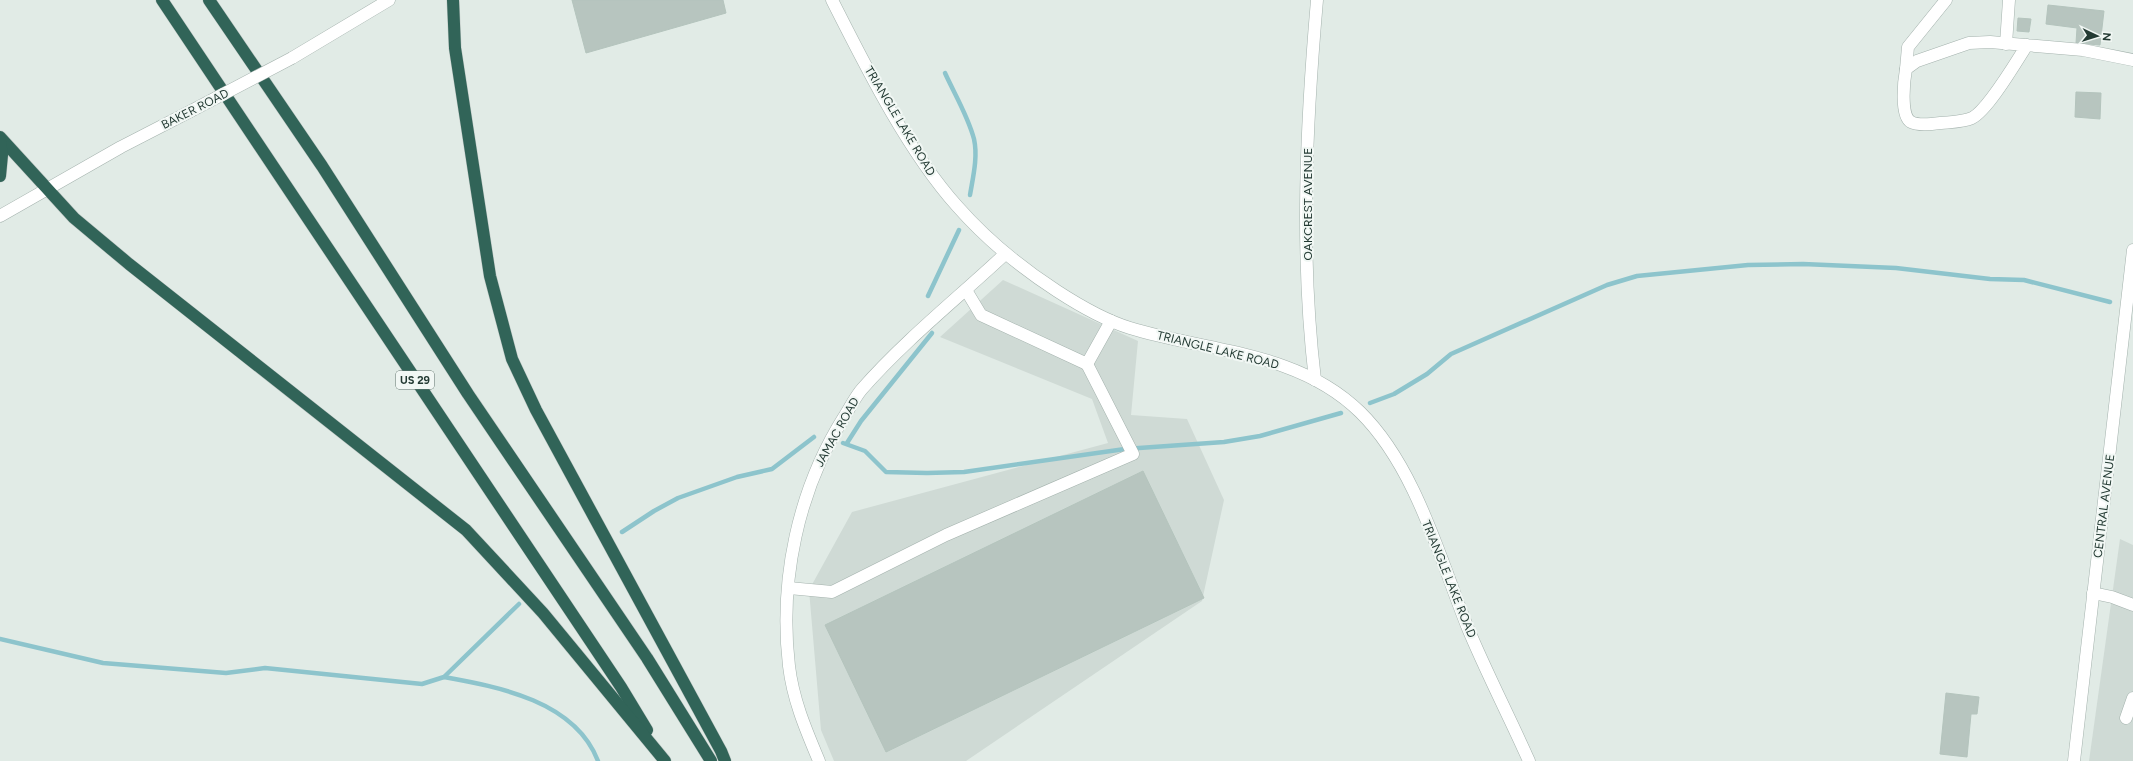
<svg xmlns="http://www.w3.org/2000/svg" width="2133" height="761" font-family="Figtree,sans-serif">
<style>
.built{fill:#cfdad5}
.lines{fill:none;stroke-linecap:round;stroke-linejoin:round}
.stream{stroke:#8dc4cc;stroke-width:4.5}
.building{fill:#b7c5bf;stroke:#b4c4bd}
.minor-casing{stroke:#a4b2ad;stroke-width:13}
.highway-casing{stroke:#c1c8c6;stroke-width:13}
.minor{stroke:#fff;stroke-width:12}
.highway{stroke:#316458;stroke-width:12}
.minor-bridge-casing{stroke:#a4b2ad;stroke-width:13;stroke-linecap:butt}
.minor-bridge{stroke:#fff;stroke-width:12}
.labels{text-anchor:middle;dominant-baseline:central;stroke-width:4;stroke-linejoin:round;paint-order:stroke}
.shield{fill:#f1f7f4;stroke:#61736d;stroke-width:1}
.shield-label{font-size:11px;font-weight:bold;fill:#233a33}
.street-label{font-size:12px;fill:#233a33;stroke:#f1f7f4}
</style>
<rect width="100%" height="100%" fill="#e1ebe6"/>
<!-- built -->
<g class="built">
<path d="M 1003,280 L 1138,341 L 1131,415 L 1187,419 L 1224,500 L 1202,601 L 966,761 L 834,761 L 821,730 L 809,590 L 852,512 L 1108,443 L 1092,399 L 940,337 Z"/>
<path d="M 2120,539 L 2133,545 L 2133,761 L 2089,761 Z"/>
</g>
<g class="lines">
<!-- stream -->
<g class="stream">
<path d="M 945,73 C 955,95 968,116 974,139 C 978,157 973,177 970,195"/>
<path d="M 928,296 L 959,230"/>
<path d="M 1370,403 L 1394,394 L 1427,374 L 1451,354 L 1607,285 L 1637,276 L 1748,265 L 1803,264 L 1896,268 L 1990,279 L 2024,280 L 2110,302"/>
<path d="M 843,443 L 865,451 L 886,472 L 927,473 L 964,472 L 1125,449 L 1224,442 L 1260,436 L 1341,413"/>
<path d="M 847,443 L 861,421 L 932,333"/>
<path d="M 622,532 L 654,511 L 678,498 L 737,477 L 772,469 L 814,437"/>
<path d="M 0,639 L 103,663 L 226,673 L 265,668 L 422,684 L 444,677 L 519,604"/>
<path d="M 444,677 C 499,687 575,701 598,761"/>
</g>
</g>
<!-- building -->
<g class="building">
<path d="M 572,0 L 723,0 L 726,13 L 586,53 Z"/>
<path d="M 2048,5 L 2104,11 L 2100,45 L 2076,43 L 2077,28 L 2046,24 Z"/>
<path d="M 2018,18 L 2031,19 L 2029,32 L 2017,31 Z"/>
<path d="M 2076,92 L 2101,93 L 2100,119 L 2075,117 Z"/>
<path d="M 1143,471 L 1204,598 L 886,752 L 825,625 Z"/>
<path d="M 1946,693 L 1979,697 L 1977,714 L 1971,714 L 1967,757 L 1940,754 Z"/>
</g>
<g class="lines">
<defs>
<g id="minor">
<path d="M 832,0 C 866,67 907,150 957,206 C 986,239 1020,267 1057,291 C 1080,306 1104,320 1130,328 C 1208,352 1298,351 1360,412 C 1415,466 1439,556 1467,626 C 1486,672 1509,716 1529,761"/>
<path d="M 2006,44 L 2009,0"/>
<path d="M 2027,45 C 2016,62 1988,110 1972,118 C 1963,122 1951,122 1941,123 C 1933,124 1918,126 1911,122 C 1900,116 1904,80 1906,69 L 1917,61 L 1969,43 L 1990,42 L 2083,50 L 2133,60"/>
<path d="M 292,58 L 389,0"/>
<path d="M 1906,69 L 1908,47 L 1946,0"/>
<path d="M 0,216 L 121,147 L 189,112"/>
<path d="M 966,290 L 981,315 L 1087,364 L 1111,321"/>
<path d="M 1315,380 C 1300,254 1306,126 1317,0"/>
<path d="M 789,588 L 832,592 L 946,535 L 1133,454 L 1087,364"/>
<path d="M 2093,593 L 2112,597 L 2133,605"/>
<path d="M 2126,718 L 2133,698"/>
<path d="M 819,761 C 806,730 793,700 789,666 C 779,580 798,490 844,417 C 850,408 855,397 862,389 C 905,340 958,298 1005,254"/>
<path d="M 2074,761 L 2133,250"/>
</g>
<g id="highway">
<path d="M 162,0 L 621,687 L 647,730"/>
<path d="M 209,0 L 322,166 L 468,394 L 647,658 L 711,761"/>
<path d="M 453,0 L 455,48 L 490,276 L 512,359 L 536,410 L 721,751 L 725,761"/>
<path d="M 0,137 L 74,218 L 129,264 L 466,530 L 543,613 L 665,761"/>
<path d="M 0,141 L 2,155 L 0,176"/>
</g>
</defs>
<!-- minor casing -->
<use href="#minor" class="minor-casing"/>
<!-- highway casing -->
<use href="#highway" class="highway-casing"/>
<!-- minor -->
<use href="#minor" class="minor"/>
<!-- highway -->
<use href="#highway" class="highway"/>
<defs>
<path id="minor-bridge" d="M 189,112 L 292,58"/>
</defs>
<!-- minor-bridge casing -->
<use href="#minor-bridge" class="minor-bridge-casing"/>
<!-- minor-bridge -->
<use href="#minor-bridge" class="minor-bridge"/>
</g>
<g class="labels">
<!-- shield labels -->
<rect class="shield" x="396" y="371" width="38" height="18" rx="3"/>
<g class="shield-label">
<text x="415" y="380">US 29</text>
</g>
<!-- street labels -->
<g class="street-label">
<text transform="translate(195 109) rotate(-27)">BAKER ROAD</text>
<text transform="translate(900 121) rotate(59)">TRIANGLE LAKE ROAD</text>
<text transform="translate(1308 204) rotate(-90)">OAKCREST AVENUE</text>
<text transform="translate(1218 350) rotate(14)">TRIANGLE LAKE ROAD</text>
<text transform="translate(837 432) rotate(-61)">JAMAC ROAD</text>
<text transform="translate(2104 506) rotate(-83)">CENTRAL AVENUE</text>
<text transform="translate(1449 579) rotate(68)">TRIANGLE LAKE ROAD</text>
</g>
</g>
<!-- north arrow -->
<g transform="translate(2097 36) rotate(94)" stroke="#f1f7f4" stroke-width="3" paint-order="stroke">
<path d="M0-3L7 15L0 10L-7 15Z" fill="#233a33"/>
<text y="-6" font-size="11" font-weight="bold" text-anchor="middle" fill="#233a33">N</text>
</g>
</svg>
